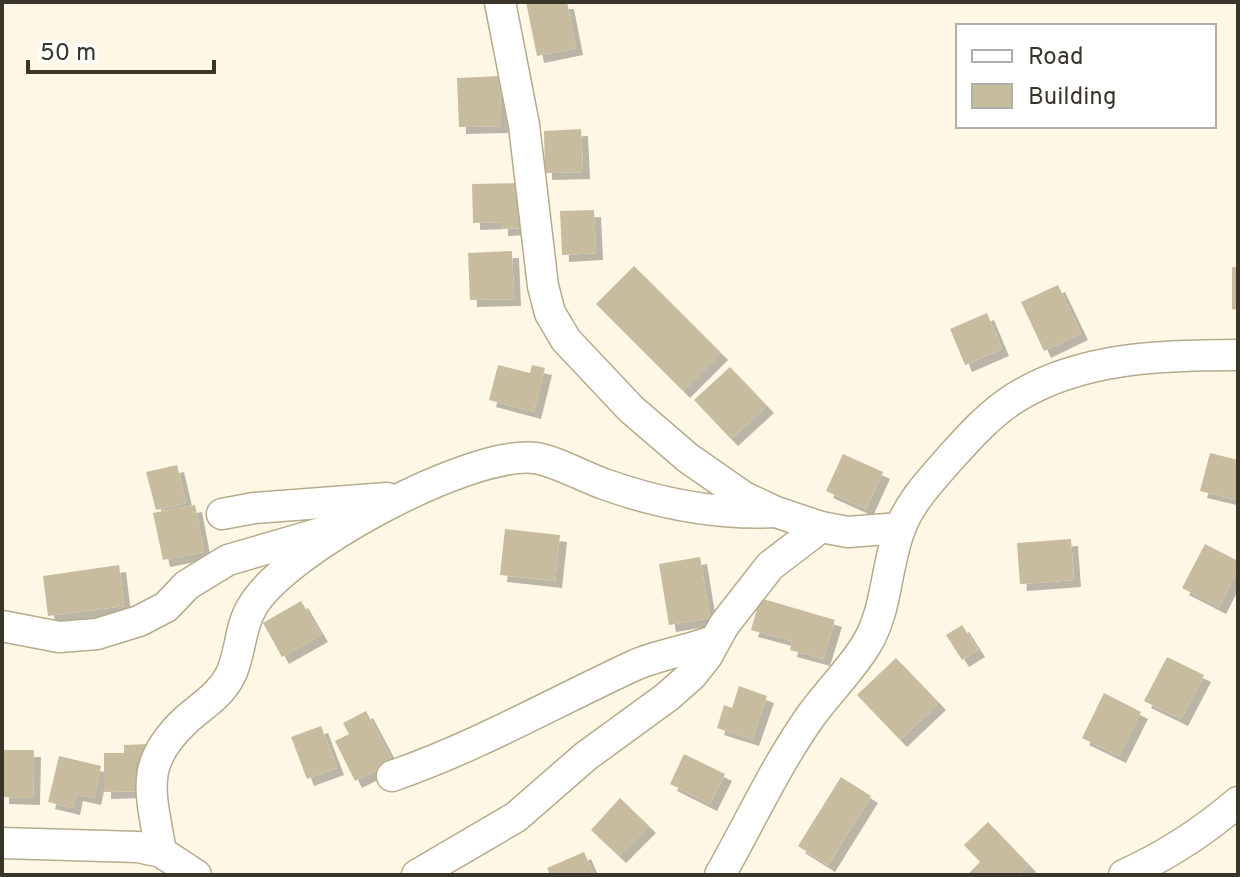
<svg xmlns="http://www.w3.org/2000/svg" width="1240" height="877" font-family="Overpass,sans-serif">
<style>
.building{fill:#c7bc9e;filter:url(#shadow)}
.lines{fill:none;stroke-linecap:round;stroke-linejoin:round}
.minor-casing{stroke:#b6ab8d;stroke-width:33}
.minor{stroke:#fff;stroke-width:30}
</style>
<defs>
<filter id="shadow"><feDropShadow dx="7" dy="7" stdDeviation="0" flood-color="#0004"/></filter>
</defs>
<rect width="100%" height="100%" fill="#fff7e5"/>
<!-- building -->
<g class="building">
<path d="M 526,2 L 567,2 L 576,48 L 537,56 Z"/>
<path d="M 500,76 L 501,126 L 459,127 L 457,78 Z"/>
<path d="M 581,129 L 583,172 L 545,173 L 544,131 Z"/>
<path d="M 521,183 L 522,228 L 501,229 L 501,222 L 473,223 L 472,184 Z"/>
<path d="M 594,210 L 596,253 L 562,255 L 560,211 Z"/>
<path d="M 512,251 L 514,299 L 470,300 L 468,253 Z"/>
<path d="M 634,266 L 721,353 L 683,391 L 596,304 Z"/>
<path d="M 1232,267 L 1238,267 L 1238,310 L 1232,309 Z"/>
<path d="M 1058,285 L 1081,333 L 1044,351 L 1021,302 Z"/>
<path d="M 987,313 L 1002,349 L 965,365 L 950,329 Z"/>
<path d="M 498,365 L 530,373 L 532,365 L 545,368 L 534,412 L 489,400 Z"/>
<path d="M 730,367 L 767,406 L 731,439 L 694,400 Z"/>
<path d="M 1210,453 L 1238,460 L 1238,500 L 1200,491 Z"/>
<path d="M 843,454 L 883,472 L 866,509 L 826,491 Z"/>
<path d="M 177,465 L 186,503 L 156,510 L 146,472 Z"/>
<path d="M 195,505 L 204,552 L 163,560 L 153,513 Z"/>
<path d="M 505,529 L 560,535 L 555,581 L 500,575 Z"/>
<path d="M 1071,539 L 1074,580 L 1020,584 L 1017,543 Z"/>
<path d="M 1205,544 L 1238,561 L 1238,570 L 1219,607 L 1182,588 Z"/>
<path d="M 700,557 L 710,618 L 669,625 L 659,564 Z"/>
<path d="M 119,565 L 124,606 L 48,616 L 43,576 Z"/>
<path d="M 760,598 L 835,620 L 823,659 L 790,650 L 792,641 L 751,630 Z"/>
<path d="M 301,601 L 321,635 L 282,657 L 263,623 Z"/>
<path d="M 962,625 L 978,650 L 962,660 L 946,635 Z"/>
<path d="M 1167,657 L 1204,675 L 1181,719 L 1144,701 Z"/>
<path d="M 896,658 L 939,703 L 900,740 L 857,695 Z"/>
<path d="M 739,686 L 767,696 L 752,739 L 717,728 L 724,705 L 732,708 Z"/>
<path d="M 1104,693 L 1141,712 L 1119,756 L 1082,738 Z"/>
<path d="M 366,711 L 393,762 L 355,781 L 335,741 L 349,734 L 343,723 Z"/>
<path d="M 321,726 L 337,768 L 307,779 L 291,737 Z"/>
<path d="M 148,744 L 148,763 L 136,763 L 136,791 L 104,792 L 104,753 L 124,753 L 124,745 Z"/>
<path d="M 2,750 L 34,750 L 33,798 L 2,797 Z"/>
<path d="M 684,754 L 725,774 L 710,804 L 670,784 Z"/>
<path d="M 59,756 L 101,766 L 94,798 L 76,794 L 73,808 L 48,802 Z"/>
<path d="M 841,777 L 871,796 L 828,865 L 798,846 Z"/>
<path d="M 620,798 L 649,826 L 619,856 L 591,830 Z"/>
<path d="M 988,822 L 1029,865 L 1019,875 L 967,875 L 980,862 L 964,845 Z"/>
<path d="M 584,852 L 594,875 L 550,875 L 547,868 Z"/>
</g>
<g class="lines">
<defs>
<g id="minor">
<path d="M 500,2 L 524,125 L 543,286 L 550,313 L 566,340 L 631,409 L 688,458 L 744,497 L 776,512 L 821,527 L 848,532 L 900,528"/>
<path d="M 222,514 L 254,508 L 387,498"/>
<path d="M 2,626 L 59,637 L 97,634 L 139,621 L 166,607 L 187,585 L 228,560 L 331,530"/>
<path d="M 392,776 C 476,747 553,703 633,666 C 659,654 689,651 715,640"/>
<path d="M 2,843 L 138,847 L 161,852 L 196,875"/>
<path d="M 161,852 C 151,792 138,764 187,719 C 203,705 220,695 230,676 C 241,655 239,628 252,607 C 284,550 470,450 535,458 C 556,461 584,477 604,484 C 660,504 717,515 776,512"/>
<path d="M 417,875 L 516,817 L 586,756 L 667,697 L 692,675 L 707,656 L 724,625 L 770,566 L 821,527"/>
<path d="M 720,875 C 750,822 775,767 810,717 C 828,692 850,671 866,645 C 888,609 885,568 900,529 C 910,501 933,478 952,456 C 971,435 991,413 1015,398 C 1080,357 1163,355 1238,355"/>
<path d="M 1124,875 C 1166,856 1203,832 1238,802"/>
</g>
</defs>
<!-- minor casing -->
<use href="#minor" class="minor-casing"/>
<!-- minor -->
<use href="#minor" class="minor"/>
</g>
<!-- border -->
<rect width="1240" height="877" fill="none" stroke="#393528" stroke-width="8"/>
<!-- legend -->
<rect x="956" y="24" width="260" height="104" fill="#ffffff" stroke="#b0aea9" stroke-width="2"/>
<rect x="972" y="50" width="40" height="12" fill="#ffffff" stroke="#b0aea9" stroke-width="2"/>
<text x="1028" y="64" font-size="24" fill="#393528">Road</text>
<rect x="972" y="84" width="40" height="24" fill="#c7bc9e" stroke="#b0aea9" stroke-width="2"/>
<text x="1028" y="104" font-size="24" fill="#393528">Building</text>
<!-- scale -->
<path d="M28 60v12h186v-12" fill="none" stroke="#393528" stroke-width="4"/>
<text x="40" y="60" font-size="24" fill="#393528" stroke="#ffffff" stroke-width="6" paint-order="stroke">50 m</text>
</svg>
